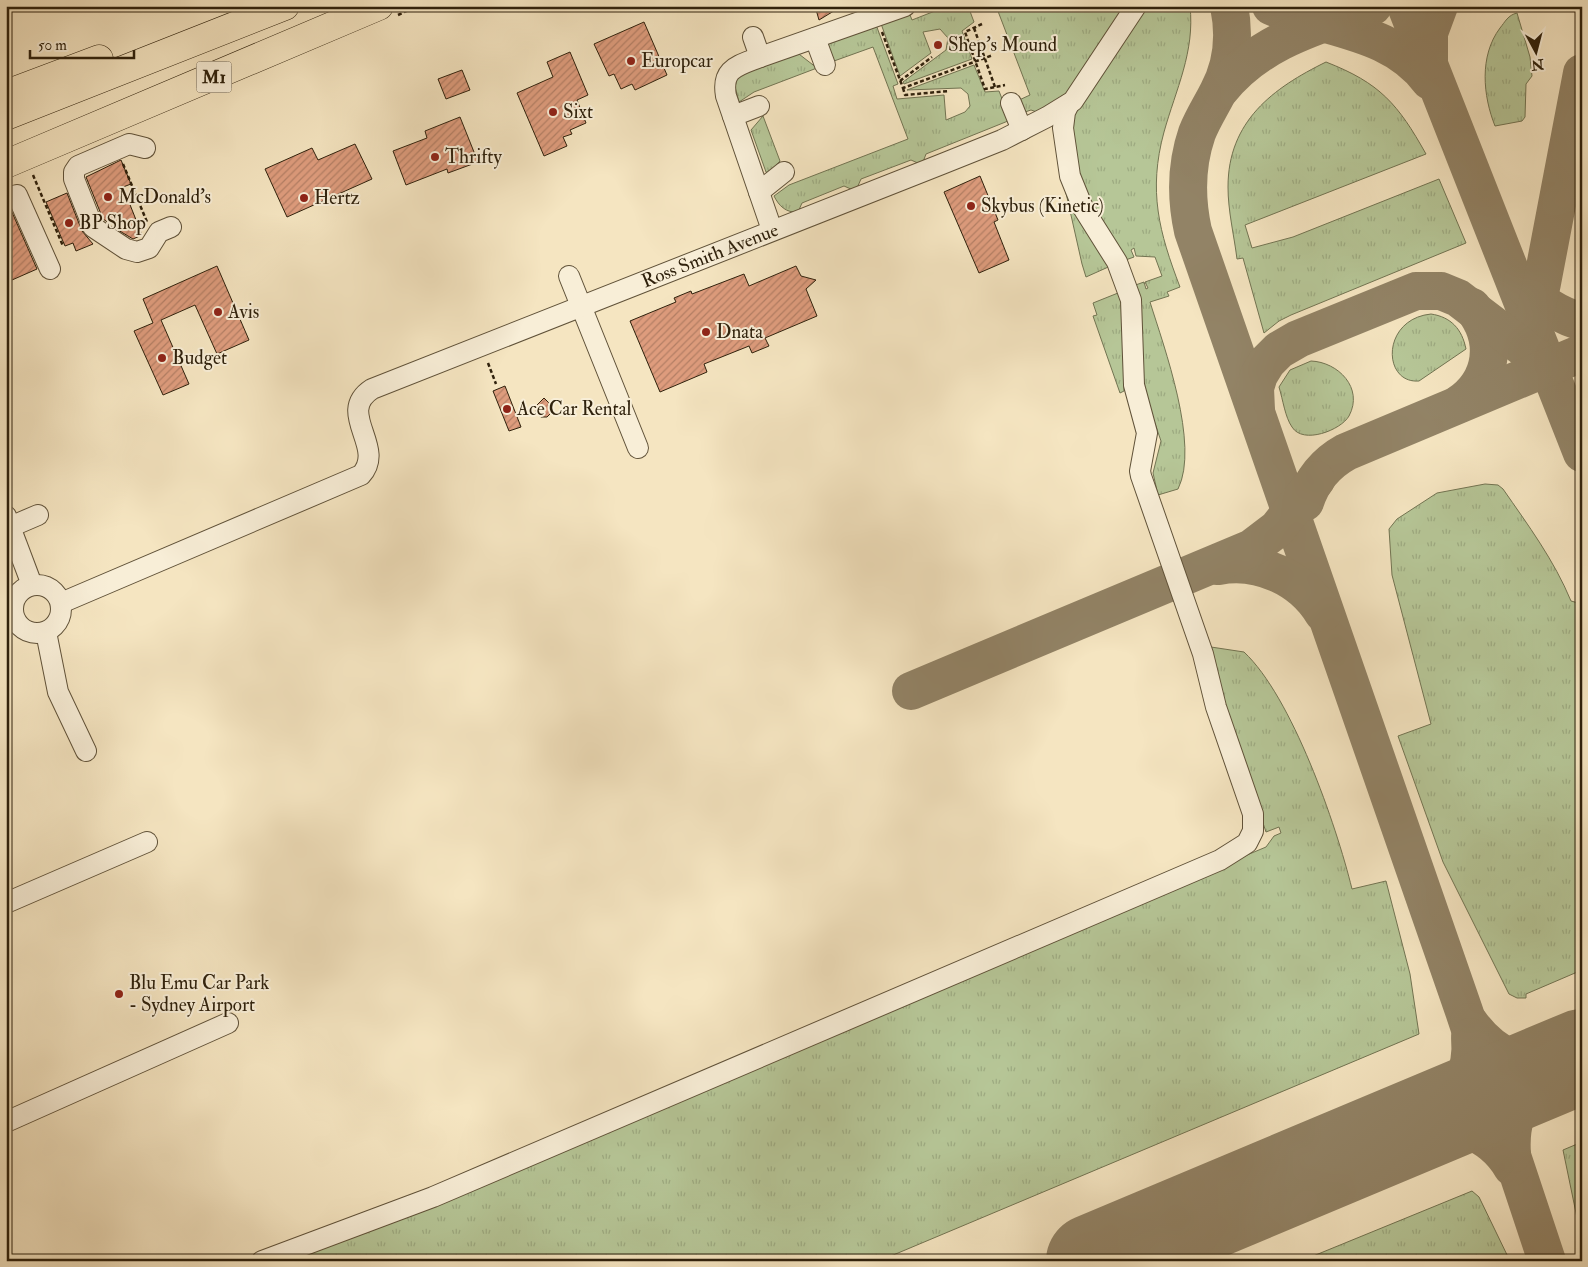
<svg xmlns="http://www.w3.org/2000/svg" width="1588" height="1267" font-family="'IM FELL Double Pica',serif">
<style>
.grass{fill:url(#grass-tufts);stroke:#727452}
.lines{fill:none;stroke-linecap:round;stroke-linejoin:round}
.taxiway{stroke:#928366;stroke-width:38}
.runway{stroke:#928366;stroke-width:94}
.building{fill:url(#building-hatch);stroke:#2f210c}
.minor-casing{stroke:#605239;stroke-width:22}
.highway-casing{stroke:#2f210c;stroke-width:29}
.path{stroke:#2f210c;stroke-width:2.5;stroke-dasharray:4 2.5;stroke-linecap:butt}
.minor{stroke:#f8eed7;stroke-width:20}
.highway{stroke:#f5e5c1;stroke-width:28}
.poi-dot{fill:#8f2418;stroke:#f8eed7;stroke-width:2}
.labels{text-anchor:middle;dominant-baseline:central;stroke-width:4;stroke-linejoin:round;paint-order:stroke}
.shield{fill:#f8eed7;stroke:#6b5e49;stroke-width:1}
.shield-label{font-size:18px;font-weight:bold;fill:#2f210c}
.poi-label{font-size:19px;fill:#2f210c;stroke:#f8eed7;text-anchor:start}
.street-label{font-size:19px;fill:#2f210c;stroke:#f8eed7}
</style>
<defs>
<pattern id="grass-tufts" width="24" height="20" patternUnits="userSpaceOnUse" patternTransform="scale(1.25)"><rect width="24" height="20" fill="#b6c697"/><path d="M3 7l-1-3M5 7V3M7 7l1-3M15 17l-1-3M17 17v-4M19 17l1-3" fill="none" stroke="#9daa81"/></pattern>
<pattern id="building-hatch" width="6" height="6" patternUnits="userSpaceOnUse" patternTransform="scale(1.25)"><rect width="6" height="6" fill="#de9c7d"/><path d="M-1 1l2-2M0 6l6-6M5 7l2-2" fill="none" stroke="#b47f65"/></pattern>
</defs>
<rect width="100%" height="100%" fill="#f5e5c1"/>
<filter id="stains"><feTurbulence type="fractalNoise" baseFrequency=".004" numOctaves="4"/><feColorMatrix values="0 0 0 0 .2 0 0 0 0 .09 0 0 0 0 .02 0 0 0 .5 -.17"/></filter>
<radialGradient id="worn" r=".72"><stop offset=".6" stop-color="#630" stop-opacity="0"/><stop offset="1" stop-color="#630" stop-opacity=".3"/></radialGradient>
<!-- grass -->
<g class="grass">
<path d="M 933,6 L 968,6 L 974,22 L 962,31 L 972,59 L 904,84 L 903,82 L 946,50 L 948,38 L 940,29 L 923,32 L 931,53 L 900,76 L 880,21 L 908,10 L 912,20 L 935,11 Z"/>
<path d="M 996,6 L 1131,6 L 1073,91 L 1040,113 L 1031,110 L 1022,113 L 1017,101 L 1030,95 Z"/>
<path d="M 1140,6 L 1190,6 C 1195,52 1176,89 1164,132 C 1148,191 1159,232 1180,287 L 1167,292 L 1169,296 L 1150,302 C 1164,347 1200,445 1178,489 L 1158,495 L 1153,473 L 1161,441 L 1139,377 L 1130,287 L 1144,282 L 1146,289 L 1148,288 L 1145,282 L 1162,276 L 1155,257 L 1136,256 L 1134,248 L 1131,250 L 1134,257 L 1120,262 L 1072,172 L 1074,113 Z"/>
<path d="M 1517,13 L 1530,57 L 1532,76 L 1526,84 L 1525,117 L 1522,121 L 1495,126 C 1483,96 1479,56 1500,28 C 1505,22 1508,15 1517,13 Z"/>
<path d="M 875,22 L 898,84 L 893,86 L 897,99 L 944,95 L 946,120 L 965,112 L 970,106 L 968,94 L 961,88 L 907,90 L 974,65 L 985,92 L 999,91 L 1009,117 L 1008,121 L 926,154 L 923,162 L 920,164 L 911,160 L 861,179 L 857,188 L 853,190 L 844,186 L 802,203 L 798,212 C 786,213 779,206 774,196 L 789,185 L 908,139 L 873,47 L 834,61 L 826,40 Z"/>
<path d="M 795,51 L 817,68 L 754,92 L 739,102 L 735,87 L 738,75 Z"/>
<path d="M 1326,62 C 1380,83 1398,104 1426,154 L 1245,225 L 1252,248 L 1293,237 L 1439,179 L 1466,243 L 1291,315 L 1279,321 L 1264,333 L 1243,258 L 1237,259 C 1234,235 1228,211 1228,187 C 1228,121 1273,88 1326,62 Z"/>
<path d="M 763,116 L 780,161 L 768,173 L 766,172 L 751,130 Z"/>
<path d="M 1057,153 L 1115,264 L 1086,277 L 1082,264 Z"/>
<path d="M 1123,291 L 1124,391 L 1120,393 L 1093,316 L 1097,315 L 1093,303 Z"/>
<path d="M 1431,314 C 1451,317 1462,329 1466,349 L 1419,381 C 1382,384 1381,319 1431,314 Z"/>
<path d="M 1311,361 C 1338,362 1364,388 1349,416 C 1341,430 1303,445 1292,427 C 1285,417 1283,400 1279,387 L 1290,370 Z"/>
<path d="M 1485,484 L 1498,485 L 1503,489 C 1528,525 1554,560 1571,601 L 1582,604 L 1582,970 L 1526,994 L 1526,998 L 1517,998 L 1509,994 L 1443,862 L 1398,736 L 1431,724 L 1392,575 L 1389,529 L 1397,519 L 1437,493 Z"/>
<path d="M 1211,647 L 1244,652 C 1292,697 1336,824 1352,889 L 1386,881 L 1410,974 L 1419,1034 L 879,1261 L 280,1261 L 1266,847 L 1274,836 L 1281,833 L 1279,827 L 1266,832 L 1217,685 Z"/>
<path d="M 1582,1142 L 1582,1242 L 1563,1150 Z"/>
<path d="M 1472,1191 L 1479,1197 L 1510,1261 L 1301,1261 Z"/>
</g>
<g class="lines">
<!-- taxiway -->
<g class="taxiway">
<path d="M 1229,6 C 1235,35 1232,66 1218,92 C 1211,106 1203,118 1197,133 C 1186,165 1186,199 1193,231 L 1464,1011 L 1547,1261"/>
<path d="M 1271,6 C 1326,30 1391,29 1430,81"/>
<path d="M 1406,6 L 1582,453"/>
<path d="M 1429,61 L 1429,33 L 1439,6"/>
<path d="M 1220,90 C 1259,41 1316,26 1373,6"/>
<path d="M 1522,283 C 1537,302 1559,315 1582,322"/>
<path d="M 1531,332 L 1542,283 L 1582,73"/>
<path d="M 1459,404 C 1494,380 1498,339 1472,307"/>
<path d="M 1256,410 L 1255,388 L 1259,375 L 1267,362 L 1279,350 L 1298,339 L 1416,291 L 1441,291 L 1458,298 L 1538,359 L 1545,367"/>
<path d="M 1305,502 C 1312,480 1326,463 1346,452 L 1582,353"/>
<path d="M 1218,566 C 1258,558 1302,578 1323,613"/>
<path d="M 911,691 L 1252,548 L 1277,529 L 1316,480"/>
<path d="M 1469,1022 C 1492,1055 1531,1076 1570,1059"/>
<path d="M 1411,1131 C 1449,1115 1492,1133 1512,1167"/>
<path d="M 1512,1154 C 1508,1099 1536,1078 1582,1059"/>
<path d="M 1336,1157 L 1431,1117 C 1460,1102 1473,1069 1470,1037"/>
</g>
<!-- runway -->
<path class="runway" d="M 1093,1261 L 1582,1056"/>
</g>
<!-- building -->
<g class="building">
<path d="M 815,6 L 842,6 L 819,20 Z"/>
<path d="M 644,22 L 667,75 L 635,90 L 632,84 L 621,89 L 614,74 L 609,76 L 594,44 Z"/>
<path d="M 570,52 L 588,95 L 577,100 L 586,123 L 570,130 L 572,134 L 563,137 L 567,146 L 544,156 L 517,93 L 553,77 L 547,62 Z"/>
<path d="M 462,70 L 470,90 L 446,99 L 438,79 Z"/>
<path d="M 460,117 L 478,162 L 448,173 L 447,169 L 406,185 L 393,151 L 427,138 L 425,131 Z"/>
<path d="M 355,144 L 372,179 L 287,217 L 265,169 L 312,148 L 318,160 Z"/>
<path d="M 121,160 L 131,184 L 123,187 L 142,235 L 133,239 L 118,230 L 115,221 L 109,223 L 103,219 L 86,177 Z"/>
<path d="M 980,176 L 998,220 L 994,222 L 1009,260 L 979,273 L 944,192 Z"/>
<path d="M 67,193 L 82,231 L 93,244 L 76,251 L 73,243 L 65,246 L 46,202 Z"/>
<path d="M 11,210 L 37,269 L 12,280 L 6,268 L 6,211 Z"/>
<path d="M 217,266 L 249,340 L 217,354 L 195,305 L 161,320 L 189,384 L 163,395 L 134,331 L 153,323 L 143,299 Z"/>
<path d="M 796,266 L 801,276 L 816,280 L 806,289 L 817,316 L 765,338 L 769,346 L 752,353 L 749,346 L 704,364 L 707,372 L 660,392 L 630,321 L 676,302 L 674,298 L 691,291 L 692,294 L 744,274 L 749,286 Z"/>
<path d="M 505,386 L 521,427 L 509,431 L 493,391 Z"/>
<path d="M 544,398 L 552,406 L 552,412 L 547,417 L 541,417 L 536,413 L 536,406 Z"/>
</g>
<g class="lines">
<defs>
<g id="minor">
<path d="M 753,37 L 760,57"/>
<path d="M 815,38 L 825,65"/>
<path d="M 1011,103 L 1022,130"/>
<path d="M 733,116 L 759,106"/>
<path d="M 145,148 L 129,144 L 78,166 L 74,172 L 74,179 L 93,227 L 126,249 L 137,252 L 149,248 L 159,232 L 171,227"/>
<path d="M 759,192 L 784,172"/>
<path d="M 6,199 L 17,195 L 50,269"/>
<path d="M 772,230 L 726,96 C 721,68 738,66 760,57 L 905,6"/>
<path d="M 569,276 L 638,448"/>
<path d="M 6,516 L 32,585"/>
<path d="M 10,527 L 38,515"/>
<circle cx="37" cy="609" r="24"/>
<path id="s1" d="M 61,603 L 361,475 C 387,447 335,413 372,389 L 942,164 L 1002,140 L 1047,117 L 1073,101 L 1136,6"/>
<path d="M 46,632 L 58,692 L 86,751"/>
<path d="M 6,903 L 147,842"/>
<path d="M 6,1122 L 228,1023"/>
<path d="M 262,1261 L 433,1197 L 1220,860 L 1247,843 L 1253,831 L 1253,814 L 1216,707 L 1203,654 L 1141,476 L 1140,471 L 1147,433 L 1134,385 L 1131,300 L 1117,262 L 1083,208 L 1070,176 L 1063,128 L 1065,112 L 1069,104"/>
</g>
<g id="highway">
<path d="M 6,94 L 99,59"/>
<path d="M 6,116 L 285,6"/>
<path d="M 6,164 L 379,6"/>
</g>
</defs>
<!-- minor casing -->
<use href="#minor" class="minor-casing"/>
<!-- highway casing -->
<use href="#highway" class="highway-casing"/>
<!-- path -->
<g class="path">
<path d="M 398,15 L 417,6"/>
<path d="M 982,24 L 965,32 L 985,89 L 1005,85"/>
<path d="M 974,28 L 995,87"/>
<path d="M 882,32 L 903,88 L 993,55"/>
<path d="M 900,81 L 932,57"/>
<path d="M 903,88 L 905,95 L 949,91"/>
<path d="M 123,164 L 147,222"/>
<path d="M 33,175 L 63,246"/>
<path d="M 488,363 L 496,384"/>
</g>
<!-- minor -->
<use href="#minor" class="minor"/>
<!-- highway -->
<use href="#highway" class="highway"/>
</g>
<!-- markers -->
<g class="poi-dot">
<circle cx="938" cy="45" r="5"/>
<circle cx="631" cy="61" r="5"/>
<circle cx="553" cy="112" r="5"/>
<circle cx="435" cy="157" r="5"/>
<circle cx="108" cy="197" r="5"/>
<circle cx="304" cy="198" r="5"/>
<circle cx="971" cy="206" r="5"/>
<circle cx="69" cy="223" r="5"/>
<circle cx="218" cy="312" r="5"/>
<circle cx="706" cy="332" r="5"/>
<circle cx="162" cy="358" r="5"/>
<circle cx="507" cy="409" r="5"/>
<circle cx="119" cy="994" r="5"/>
</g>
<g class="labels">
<!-- shield labels -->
<rect class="shield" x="196.5" y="61.5" width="35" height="31" rx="4"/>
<g class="shield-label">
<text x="214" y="77">M1</text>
</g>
<!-- poi labels -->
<g class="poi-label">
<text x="948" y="45">Shep's Mound</text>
<text x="641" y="61">Europcar</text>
<text x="563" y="112">Sixt</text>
<text x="445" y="157">Thrifty</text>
<text x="118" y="197">McDonald's</text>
<text x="314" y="198">Hertz</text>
<text x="981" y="206">Skybus (Kinetic)</text>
<text x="79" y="223">BP Shop</text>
<text x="228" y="312">Avis</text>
<text x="716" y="332">Dnata</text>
<text x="172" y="358">Budget</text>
<text x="517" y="409">Ace Car Rental</text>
<text x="129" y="983">Blu Emu Car Park<tspan x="129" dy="22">- Sydney Airport</tspan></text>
</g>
<!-- street labels -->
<g class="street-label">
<text stroke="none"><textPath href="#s1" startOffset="784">Ross Smith Avenue</textPath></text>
</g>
</g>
<!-- margin -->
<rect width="1588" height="1267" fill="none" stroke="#f5e5c1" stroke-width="25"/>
<rect x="8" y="8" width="1573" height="1252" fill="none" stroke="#2f210c" stroke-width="2.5"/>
<rect x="12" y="12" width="1563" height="1242" fill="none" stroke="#2f210c"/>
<!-- north arrow -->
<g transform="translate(1536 52) rotate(173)" stroke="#f8eed7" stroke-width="4" paint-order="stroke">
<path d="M0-4L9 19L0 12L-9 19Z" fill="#2f210c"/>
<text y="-8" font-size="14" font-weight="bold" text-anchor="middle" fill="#2f210c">N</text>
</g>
<!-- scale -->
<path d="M30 50v8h104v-8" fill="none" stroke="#2f210c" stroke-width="2.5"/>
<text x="38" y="50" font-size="15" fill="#2f210c" stroke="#f8eed7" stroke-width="4" paint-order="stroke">50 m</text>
<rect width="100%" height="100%" filter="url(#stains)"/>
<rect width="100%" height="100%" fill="url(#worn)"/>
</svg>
